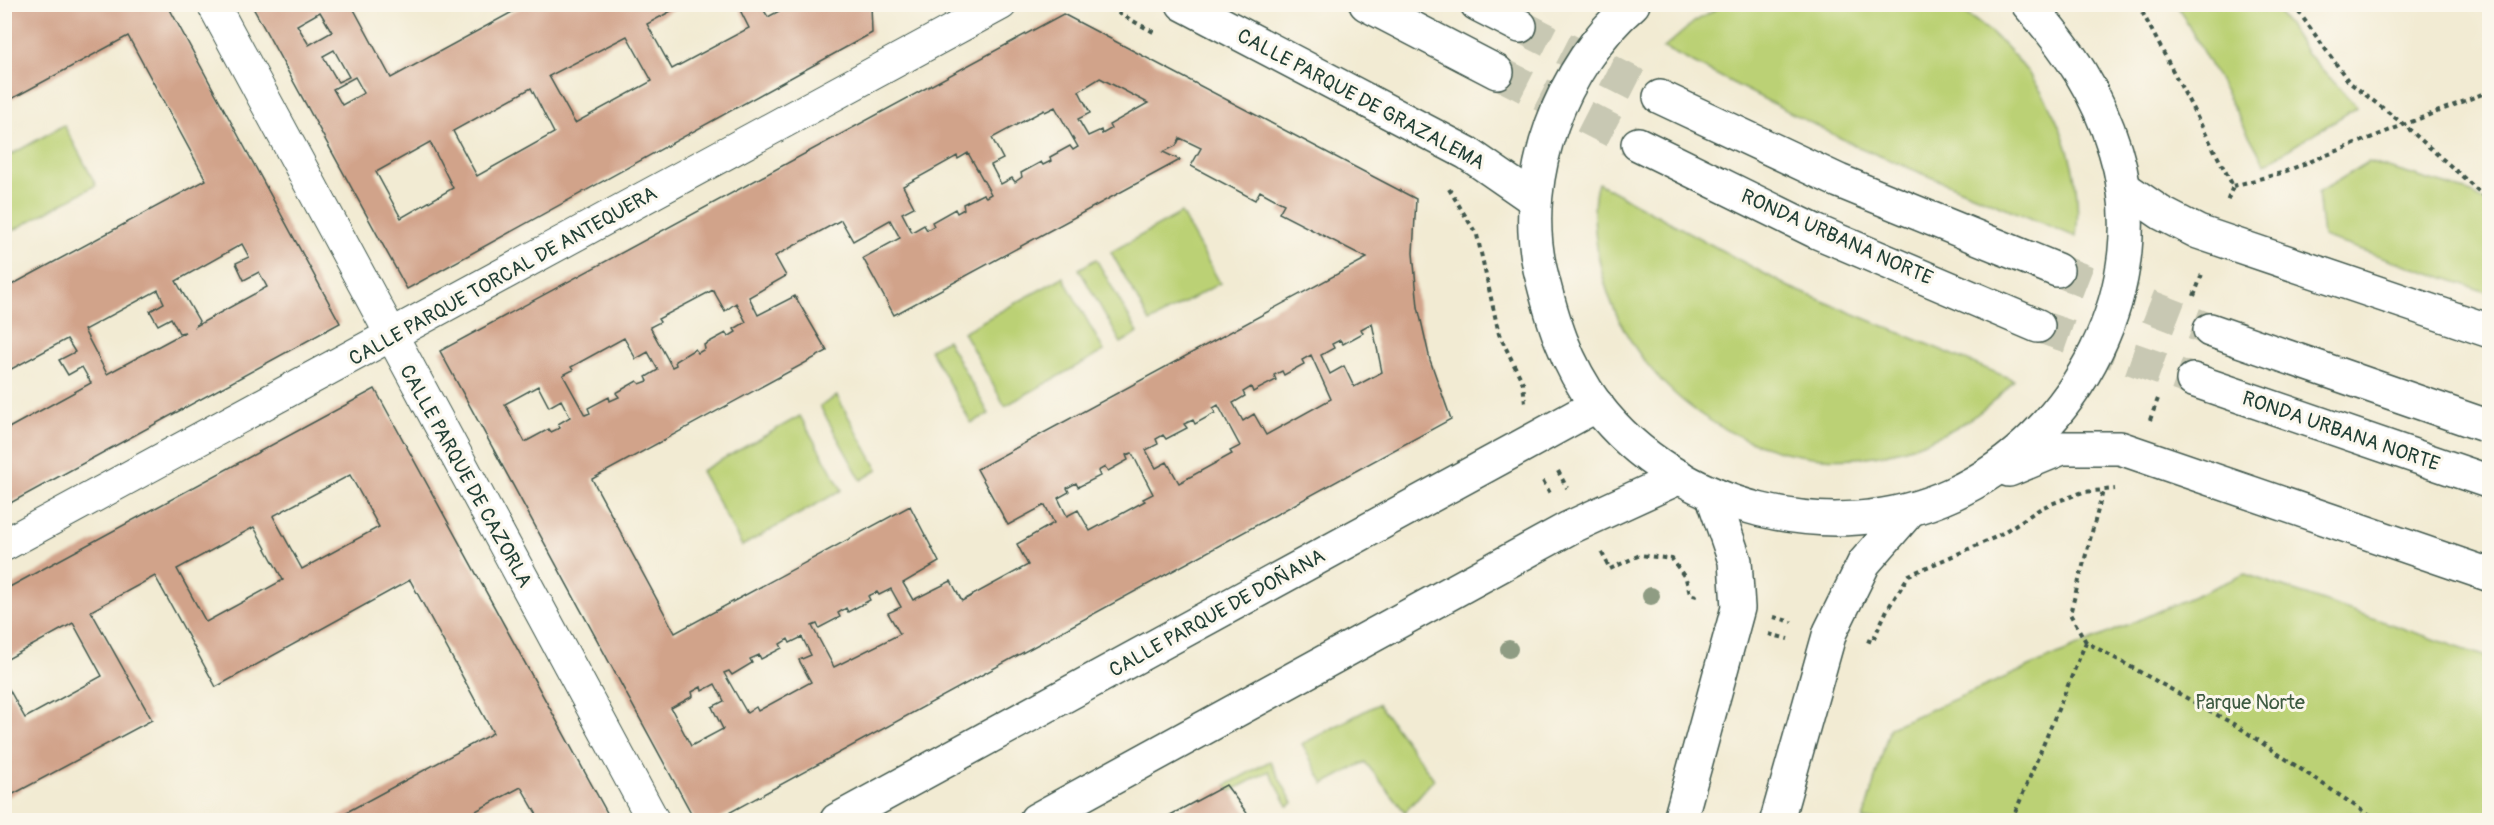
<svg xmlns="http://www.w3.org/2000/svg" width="2494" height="825" font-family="Pangolin,sans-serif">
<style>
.green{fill:#bbd175;stroke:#6d8754;stroke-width:1.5}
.building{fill:#d1a38a;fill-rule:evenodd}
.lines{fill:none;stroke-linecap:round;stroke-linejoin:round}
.primary-tunnel{stroke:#c8c8b3;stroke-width:33;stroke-dasharray:33 16;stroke-linecap:butt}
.street-casing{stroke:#3f574c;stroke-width:34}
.secondary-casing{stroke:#3f574c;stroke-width:36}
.primary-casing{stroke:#3f574c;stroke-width:36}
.path{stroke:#3f574c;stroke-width:4;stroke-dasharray:4.5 4.5;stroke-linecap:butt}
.street{stroke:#fff;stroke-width:32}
.secondary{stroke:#fff;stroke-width:33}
.primary{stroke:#fff;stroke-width:33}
.tree{fill:#8f9c83}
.labels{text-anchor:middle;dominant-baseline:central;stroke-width:6;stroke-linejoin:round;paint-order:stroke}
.street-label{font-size:20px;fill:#1f3d34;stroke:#fbf7ec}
.park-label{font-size:20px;fill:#3e5b41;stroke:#fbf7ec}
</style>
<rect width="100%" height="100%" fill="#fbf7ec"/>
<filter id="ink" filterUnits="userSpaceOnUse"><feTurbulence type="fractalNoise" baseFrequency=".0167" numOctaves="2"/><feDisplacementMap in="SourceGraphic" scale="12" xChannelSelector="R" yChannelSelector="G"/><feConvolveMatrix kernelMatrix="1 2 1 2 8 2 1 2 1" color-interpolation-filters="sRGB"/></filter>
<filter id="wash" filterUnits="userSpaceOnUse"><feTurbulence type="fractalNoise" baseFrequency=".008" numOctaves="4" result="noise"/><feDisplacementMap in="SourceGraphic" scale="24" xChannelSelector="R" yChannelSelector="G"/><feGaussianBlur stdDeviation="1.35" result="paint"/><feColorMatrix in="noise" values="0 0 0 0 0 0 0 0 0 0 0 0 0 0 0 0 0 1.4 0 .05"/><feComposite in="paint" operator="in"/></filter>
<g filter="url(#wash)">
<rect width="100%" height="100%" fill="#f2ebd3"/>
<!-- green -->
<g class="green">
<path d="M 1949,4 C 2030,47 2088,145 2076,237 L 1856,146 L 1664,48 L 1694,22 L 1723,5 Z"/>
<path d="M 2177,5 L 2274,5 L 2307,53 L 2357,107 L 2265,164 Z"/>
<path d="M 64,125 L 96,185 L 5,235 L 5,158 Z"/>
<path d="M 2368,162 L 2472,193 L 2489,205 L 2489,293 L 2323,237 L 2318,193 Z"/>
<path d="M 1598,183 L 1789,287 L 2014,380 C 1991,409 1959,428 1925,442 C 1790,496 1637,412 1602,273 C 1596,249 1590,206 1598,183 Z"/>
<path d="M 1181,213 L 1220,283 L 1150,322 L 1111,252 Z"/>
<path d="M 1096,259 L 1138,333 L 1121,343 L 1079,269 Z"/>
<path d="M 1063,277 L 1104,351 L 1005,406 L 963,332 Z"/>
<path d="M 947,340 L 989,414 L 971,423 L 930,349 Z"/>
<path d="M 837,396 L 878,470 L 861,480 L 820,406 Z"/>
<path d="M 800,416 L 842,490 L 742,546 L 701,471 Z"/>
<path d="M 2245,574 L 2489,658 L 2489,820 L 1863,820 L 1890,727 Z"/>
<path d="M 1378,704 L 1434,779 L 1405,812 L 1365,762 L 1324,784 L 1302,744 Z"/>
<path d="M 1270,761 L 1293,803 L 1288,806 L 1269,771 L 1231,791 L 1226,785 Z"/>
</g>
<g id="blocks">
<!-- building -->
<g class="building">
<path d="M 4,4 L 167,4 L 340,323 L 5,506 L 5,430 L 91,383 L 82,367 L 68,375 L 59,360 L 75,352 L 67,339 L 4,373 L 4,289 L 206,180 L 128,36 L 4,103 L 4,19 L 8,17 ZM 242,244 L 249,257 L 236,263 L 244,280 L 259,272 L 267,287 L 196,326 L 199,321 L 176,281 ZM 158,290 L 164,303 L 150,311 L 158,325 L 171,318 L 179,333 L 185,332 L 107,374 L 84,330 Z"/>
<path d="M 251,4 L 351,4 L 391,78 L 527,4 L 684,4 L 647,24 L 672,69 L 749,28 L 737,4 L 760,4 L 768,17 L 792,4 L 871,4 L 872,33 L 407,289 ZM 320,12 L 332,32 L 309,45 L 297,25 ZM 627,36 L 652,81 L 575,123 L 549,76 ZM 334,50 L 349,77 L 338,82 L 323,56 ZM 355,77 L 364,93 L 342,105 L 333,89 ZM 531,88 L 554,133 L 477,176 L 453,131 ZM 430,142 L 453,188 L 401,218 L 376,172 Z"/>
<path d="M 1063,14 L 1416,199 L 1413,253 L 1418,307 L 1430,360 L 1451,419 L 716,820 L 695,820 L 440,351 ZM 1100,78 L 1148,103 L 1109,125 L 1111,129 L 1102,134 L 1101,130 L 1088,136 L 1078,119 L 1090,113 L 1079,91 ZM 1055,107 L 1078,147 L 1073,150 L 1070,146 L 1050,157 L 1051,161 L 1043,165 L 1041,162 L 1021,173 L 1022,177 L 1015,182 L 1012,178 L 1001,184 L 991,165 L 1003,159 L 992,138 L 1044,110 L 1045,112 ZM 1180,138 L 1201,148 L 1191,166 L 1255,200 L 1260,191 L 1278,201 L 1284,204 L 1279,213 L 1367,258 L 977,469 L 1008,525 L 1045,505 L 1054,523 L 1017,544 L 1028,565 L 962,601 L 951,581 L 913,600 L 903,583 L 939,562 L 910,506 L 675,633 L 592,479 L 827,351 L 795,296 L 758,315 L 749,297 L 786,276 L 775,256 L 841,220 L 853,241 L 890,220 L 900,238 L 863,258 L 894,315 L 1180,160 L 1163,152 L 1176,146 ZM 968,153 L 991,194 L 986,197 L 983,194 L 963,204 L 964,209 L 957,213 L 955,209 L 932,222 L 934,226 L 927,230 L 924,225 L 912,232 L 902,213 L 914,207 L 903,186 L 957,156 L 958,159 ZM 713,290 L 725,311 L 736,303 L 746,322 L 734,329 L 736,332 L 728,337 L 726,333 L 704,345 L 705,349 L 698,353 L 695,349 L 675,361 L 676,365 L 672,367 L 650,327 L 660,322 L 658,319 ZM 1372,323 L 1382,372 L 1354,387 L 1344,366 L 1330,374 L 1321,355 L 1334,348 L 1332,344 L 1340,340 L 1343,344 L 1363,333 L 1361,329 ZM 624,338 L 636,359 L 648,352 L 658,370 L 646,377 L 648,381 L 640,384 L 637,381 L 616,393 L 619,397 L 610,401 L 609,397 L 588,408 L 590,413 L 585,415 L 563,375 L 573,370 L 571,367 ZM 1311,355 L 1331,399 L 1266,435 L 1254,414 L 1243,421 L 1233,403 L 1245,396 L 1243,392 L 1251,387 L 1253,392 L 1276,380 L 1274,375 L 1282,371 L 1284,375 L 1304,364 L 1302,360 ZM 538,386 L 549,407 L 561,400 L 570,417 L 558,424 L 560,428 L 551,432 L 549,429 L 525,442 L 505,404 ZM 1218,405 L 1240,446 L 1230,451 L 1232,454 L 1179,483 L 1167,462 L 1156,468 L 1146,450 L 1158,444 L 1156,439 L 1163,435 L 1166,439 L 1187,428 L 1184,424 L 1193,420 L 1195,424 L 1215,413 L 1213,408 ZM 1132,453 L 1153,494 L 1143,499 L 1145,501 L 1090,531 L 1078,510 L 1067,516 L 1058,498 L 1069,492 L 1067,488 L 1076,483 L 1078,487 L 1100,476 L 1098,471 L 1105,467 L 1108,471 L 1128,460 L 1126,455 ZM 891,589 L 901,607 L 888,613 L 900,634 L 834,667 L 812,626 L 817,624 L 819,628 L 840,617 L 838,613 L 846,608 L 848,612 L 870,600 L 868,596 L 877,592 L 879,595 ZM 802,637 L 811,655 L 799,660 L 811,682 L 758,711 L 756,707 L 747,713 L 724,673 L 729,671 L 732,675 L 752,663 L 750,659 L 759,655 L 761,659 L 782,648 L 780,644 L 788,639 L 790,643 ZM 715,684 L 724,701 L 712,707 L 723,729 L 691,746 L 671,708 L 693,696 L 692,692 L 701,687 L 702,691 Z"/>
<path d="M 375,389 L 611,820 L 540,820 L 521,787 L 459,820 L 332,820 L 493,733 L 410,580 L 216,687 L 155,576 L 91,611 L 152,720 L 4,799 L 4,680 L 25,718 L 102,676 L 73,623 L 4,661 L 4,590 ZM 350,475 L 379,527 L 302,569 L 273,516 ZM 254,527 L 283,580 L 206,622 L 177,569 Z"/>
<path d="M 1226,785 L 1252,820 L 1161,820 Z"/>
</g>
</g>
</g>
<g filter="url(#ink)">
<use href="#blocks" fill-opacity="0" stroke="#3f574c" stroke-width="1.5"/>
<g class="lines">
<!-- primary-tunnel -->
<g class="primary-tunnel">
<path d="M 1520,26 L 1660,97"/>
<path d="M 1497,72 L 1638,144"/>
<path d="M 2057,270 L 2210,330"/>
<path d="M 2038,326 L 2193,380"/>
</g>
<defs>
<g id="street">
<path d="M 213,4 L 653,820"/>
<path d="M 4,545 L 1001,4"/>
</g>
<g id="secondary">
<path d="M 837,820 L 1597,405"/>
<path d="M 1036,820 L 1569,528 L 1680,477"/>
</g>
<g id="primary">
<path d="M 1183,4 L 1467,153 L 1535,200"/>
<path d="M 1366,4 L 1497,72"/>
<path d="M 1477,4 L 1520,26"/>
<path d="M 1633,4 C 1562,65 1519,176 1540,269 C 1552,319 1565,363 1597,406 C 1677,510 1833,549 1952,494 C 2077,437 2157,284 2115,150 C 2097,91 2069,50 2028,4"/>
<path d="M 1660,97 L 1839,181 L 2057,270"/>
<path d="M 1638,144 L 1815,231 L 2038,326"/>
<path d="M 2123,187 L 2161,213 L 2198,232 L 2490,331"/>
<path d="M 2210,330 L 2490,427"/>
<path d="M 2193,380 L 2490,482"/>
<path d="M 2009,470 L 2062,448 L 2120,448 L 2490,575"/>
<path d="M 1680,820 L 1738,608 L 1735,561 L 1712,494"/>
<path d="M 1777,820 L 1830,632 L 1864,563 L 1910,510"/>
</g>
</defs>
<!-- street casing -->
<use href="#street" class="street-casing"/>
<!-- secondary casing -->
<use href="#secondary" class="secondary-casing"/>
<!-- primary casing -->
<use href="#primary" class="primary-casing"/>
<!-- path -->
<g class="path">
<path d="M 1102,4 L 1157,34"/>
<path d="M 2138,4 L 2233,186 L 2227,202"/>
<path d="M 2293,4 L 2349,82 L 2402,123 L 2490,201"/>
<path d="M 2233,186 L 2281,173 L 2490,91"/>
<path d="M 1449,189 L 1477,235 L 1499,334 L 1523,383 L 1525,403"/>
<path d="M 2194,296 L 2202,274"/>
<path d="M 2150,420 L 2159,396"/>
<path d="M 1558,471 L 1567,488"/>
<path d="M 1543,481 L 1551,495"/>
<path d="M 1602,553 L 1610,569 L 1640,555 L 1672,559 L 1686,579 L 1690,594 L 1700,597"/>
<path d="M 1774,617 L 1792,622"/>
<path d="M 1769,634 L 1788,639"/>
<path d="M 1867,640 L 1872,642 L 1887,610 L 1909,575 L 1996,537 L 2043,507 L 2083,492 L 2115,489"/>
<path d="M 2086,642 L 2070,614 L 2103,491"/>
<path d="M 2012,820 L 2086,642 L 2237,726 L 2376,820"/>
</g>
<!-- street -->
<use href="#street" class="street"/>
<!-- secondary -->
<use href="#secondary" class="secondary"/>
<!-- primary -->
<use href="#primary" class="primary"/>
</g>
<!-- trees -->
<g class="tree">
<circle cx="1651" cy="596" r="9"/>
<circle cx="1509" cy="649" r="9"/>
</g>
</g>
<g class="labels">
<!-- street labels -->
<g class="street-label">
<text transform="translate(1361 99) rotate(28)">CALLE PARQUE DE GRAZALEMA</text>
<text transform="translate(1837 237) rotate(24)">RONDA URBANA NORTE</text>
<text transform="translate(503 276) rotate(-29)">CALLE PARQUE TORCAL DE ANTEQUERA</text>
<text transform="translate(2341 431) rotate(19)">RONDA URBANA NORTE</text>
<text transform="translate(466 476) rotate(61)">CALLE PARQUE DE CAZORLA</text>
<text transform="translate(1217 613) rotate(-29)">CALLE PARQUE DE DOÑANA</text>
</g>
<!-- park labels -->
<g class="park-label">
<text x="2250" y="702">Parque Norte</text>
</g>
</g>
<!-- margin -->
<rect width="2494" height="825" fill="none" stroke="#fbf7ec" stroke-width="24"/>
</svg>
